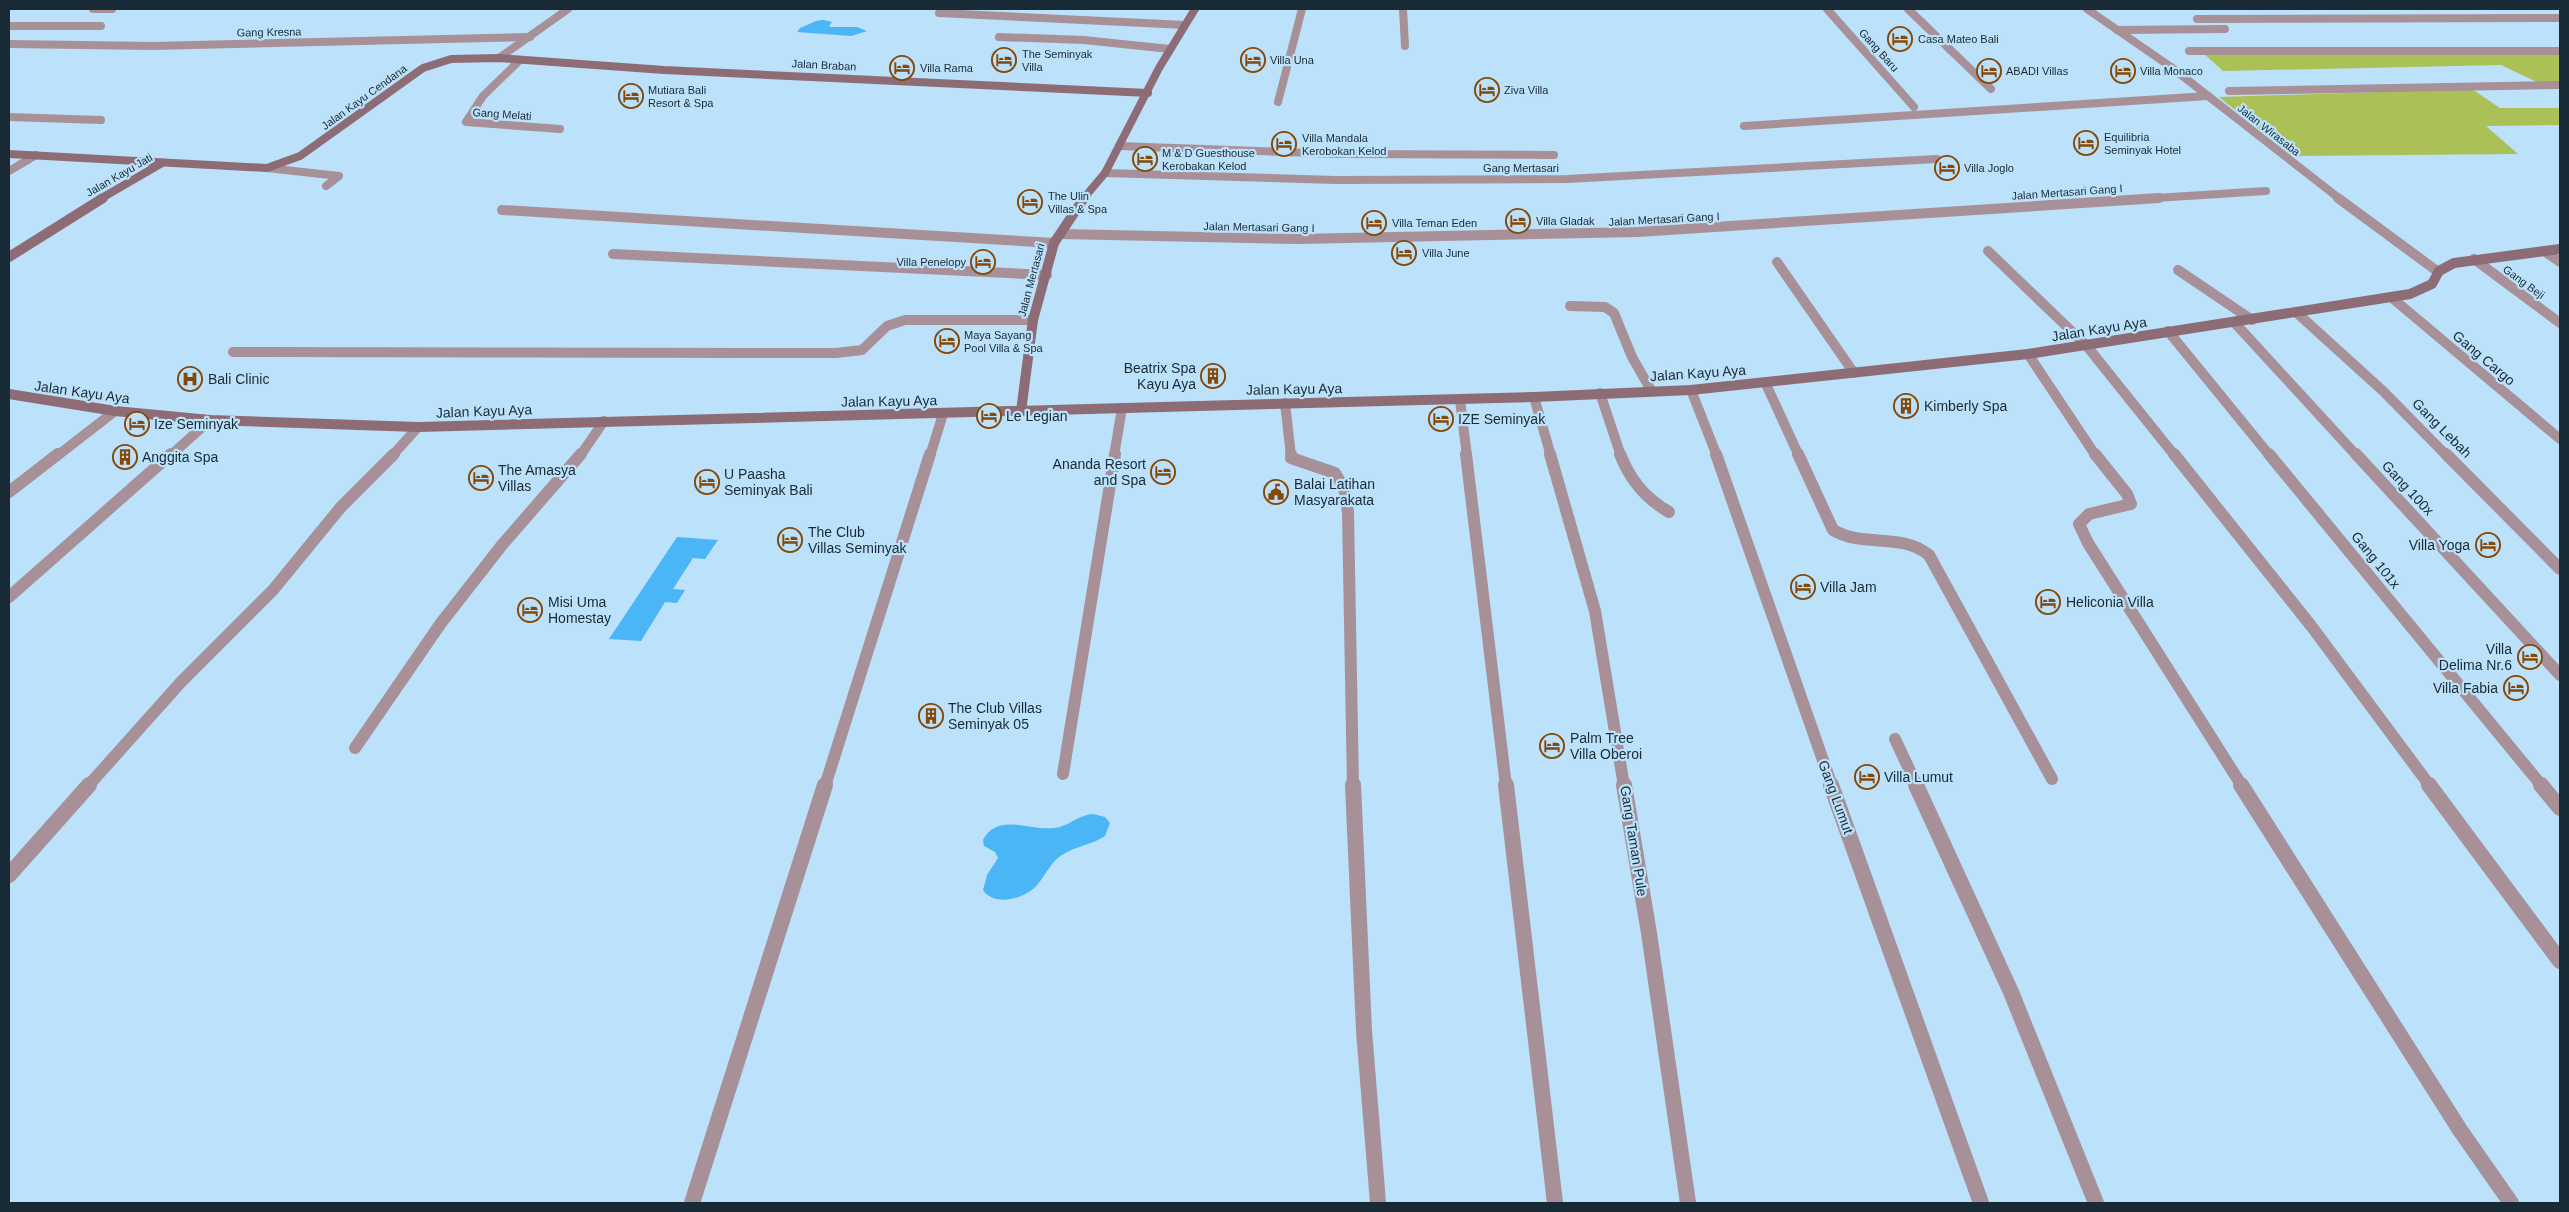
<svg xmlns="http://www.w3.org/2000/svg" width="2569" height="1212" font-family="Arial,sans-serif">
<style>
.green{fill:#abc056}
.water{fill:#4ab6f6}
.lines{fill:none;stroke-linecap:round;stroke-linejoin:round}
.lane-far3{stroke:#a79097;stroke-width:8}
.lane-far2{stroke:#a79097;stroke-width:10}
.lane-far1{stroke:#a79097;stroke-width:12}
.lane{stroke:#a79097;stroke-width:16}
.street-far3{stroke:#a79097;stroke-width:8}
.street-far2{stroke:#a79097;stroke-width:10}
.street-far1{stroke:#a79097;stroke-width:12}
.street{stroke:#a79097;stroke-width:16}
.secondary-far1{stroke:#8d6c76;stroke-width:8}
.secondary{stroke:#8d6c76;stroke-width:10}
.labels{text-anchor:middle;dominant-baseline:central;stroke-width:4.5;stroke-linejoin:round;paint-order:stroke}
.far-street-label{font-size:11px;fill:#182a36;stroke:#bce1fa}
.far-poi-label{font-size:11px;fill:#182a36;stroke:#bce1fa;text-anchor:start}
.street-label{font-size:14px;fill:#182a36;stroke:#bce1fa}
.poi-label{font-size:14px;fill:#182a36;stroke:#bce1fa;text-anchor:start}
</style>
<rect width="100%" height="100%" fill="#bce1fa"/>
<!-- green -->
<g class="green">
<path d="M 2560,50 L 2560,86 L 2545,86 L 2501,65 L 2223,71 L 2201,51 Z"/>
<path d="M 2472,89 L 2500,108 L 2560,108 L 2560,125 L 2486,126 L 2518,154 L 2292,156 L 2219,97 Z"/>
</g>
<!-- water -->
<g class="water">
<path d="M 824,20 L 832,22 L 829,26 L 831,27 L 857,27 L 867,31 L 851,36 L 797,32 L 800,28 C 809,25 814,20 824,20 Z"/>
<path d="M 677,537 L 718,540 L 705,559 L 693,558 L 673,589 L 685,590 L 677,603 L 665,602 L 641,641 L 609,639 Z"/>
<path d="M 1093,814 L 1105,817 L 1110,823 L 1105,836 C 1092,845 1075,846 1062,855 C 1051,862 1046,874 1038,884 C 1027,898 995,908 983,890 L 987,875 L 998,858 L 995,852 L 984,846 L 983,840 C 997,812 1030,831 1054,828 C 1068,827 1078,815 1093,814 Z"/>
</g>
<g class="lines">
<!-- lane-far3 -->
<g class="lane-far3">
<path d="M 1908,9 L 1991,89"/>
<path d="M 2117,30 L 2225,29"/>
<path d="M 1744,126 L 2208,96"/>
</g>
<!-- lane-far2 -->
<g class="lane-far2">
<path d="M 1570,306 L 1605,307 L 1614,313 L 1632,357 L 1651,390"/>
<path d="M 1600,393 L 1621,456"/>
<path d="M 1285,403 L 1291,456"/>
</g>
<!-- lane-far1 -->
<g class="lane-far1">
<path d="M 1291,454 L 1291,458 L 1335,473 L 1344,488 L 1348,512 L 1353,786"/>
<path d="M 1620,454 C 1630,480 1645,498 1669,512"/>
</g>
<!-- lane -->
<path class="lane" d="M 1353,785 L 1364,1031 L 1378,1203"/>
<!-- street-far3 -->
<g class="street-far3">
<path d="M 93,9 L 112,9"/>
<path d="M 1403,9 L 1405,46"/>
<path d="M 1827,9 L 1914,107"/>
<path d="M 2087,9 L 2171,67 L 2340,199"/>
<path d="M 939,13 L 1185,25"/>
<path d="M 2197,19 L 2560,18"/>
<path d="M 9,26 L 101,26"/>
<path d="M 999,37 L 1084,40 L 1170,49"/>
<path d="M 9,44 L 153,46 L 530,37"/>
<path d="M 2189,51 L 2560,51"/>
<path d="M 499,58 L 568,9"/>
<path d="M 520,60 L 483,96 L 466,122 L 560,129"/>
<path d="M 2229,91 L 2560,85"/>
<path d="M 1278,102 L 1302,9"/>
<path d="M 9,117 L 101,120"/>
<path d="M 1119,146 L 1338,154 L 1554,155"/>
<path d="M 267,168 L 339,176 L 326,186"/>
<path d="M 9,171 L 36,155"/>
<path d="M 1105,173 L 1336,180 L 1567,179 L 1937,159"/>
<path d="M 2139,199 L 2266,191"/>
</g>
<!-- street-far2 -->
<g class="street-far2">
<path d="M 2338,198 L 2437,271"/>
<path d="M 502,210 L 1054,243"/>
<path d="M 1061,234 L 1298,239 L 1638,232 L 2159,198"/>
<path d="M 1988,251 L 2086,345 L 2175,456"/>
<path d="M 2544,251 L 2560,262"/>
<path d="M 613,254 L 1047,275"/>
<path d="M 2474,259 L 2560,323"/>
<path d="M 1777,262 L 1854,373"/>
<path d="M 2178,270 L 2252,320"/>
<path d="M 2391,297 L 2560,439"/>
<path d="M 2297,313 L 2383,391 L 2447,456"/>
<path d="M 2234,322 L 2357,456"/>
<path d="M 2168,331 L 2270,456"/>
<path d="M 233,352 L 836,353 L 862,350 L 887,326 L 905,320 L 1033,320"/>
<path d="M 2028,354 L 2096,456"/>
<path d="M 1765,382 L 1799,456"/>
<path d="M 1691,390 L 1717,456"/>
<path d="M 1534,397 L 1551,456"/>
<path d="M 1460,400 L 1467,456"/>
<path d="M 57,456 L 115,411"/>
<path d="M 170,456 L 210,420"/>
<path d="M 392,456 L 418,427"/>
<path d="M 580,456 L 604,421"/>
<path d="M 930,456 L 943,414"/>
<path d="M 1114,456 L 1122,408"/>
</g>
<!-- street-far1 -->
<g class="street-far1">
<path d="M 1466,454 L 1506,786"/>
<path d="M 1550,454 L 1595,611 L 1624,786"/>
<path d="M 1716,454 L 1832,786"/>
<path d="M 1798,454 L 1833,530 C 1863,548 1900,532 1929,555 L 2052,779"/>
<path d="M 2095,454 L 2127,494 L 2131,504 L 2089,514 L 2079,524 L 2088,543 L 2242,786"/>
<path d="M 2174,454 L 2312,627 L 2430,786"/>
<path d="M 2269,454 L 2542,786"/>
<path d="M 2356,454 L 2560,675"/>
<path d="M 2446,454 L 2560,569"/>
<path d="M 9,492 L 58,454"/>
<path d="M 9,597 L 171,454"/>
<path d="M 1895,739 L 1917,786"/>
<path d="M 355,748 L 441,623 L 502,545 L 581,454"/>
<path d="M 1063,774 L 1115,454"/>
<path d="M 88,786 L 181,682 L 273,590 L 341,507 L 394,454"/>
<path d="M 825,786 L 930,454"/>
</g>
<!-- street -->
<g class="street">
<path d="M 1506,785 L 1555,1203"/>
<path d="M 1624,785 L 1649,933 L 1688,1203"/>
<path d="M 1831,785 L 1981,1203"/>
<path d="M 1916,785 L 2011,992 L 2096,1203"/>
<path d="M 2241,785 L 2460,1130 L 2511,1203"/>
<path d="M 2429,785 L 2560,961"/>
<path d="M 2541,785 L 2560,808"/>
<path d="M 9,875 L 89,785"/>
<path d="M 692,1203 L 825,785"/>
</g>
<!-- secondary-far1 -->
<g class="secondary-far1">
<path d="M 9,154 L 267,168 L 300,156 L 423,68 L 451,59 L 499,58 L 664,70 L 1148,93"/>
<path d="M 100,199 L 162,163"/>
<path d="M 1083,199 L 1105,173 L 1159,68 L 1195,9"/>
</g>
<!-- secondary -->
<g class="secondary">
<path d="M 9,257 L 103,198"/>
<path d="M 9,394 L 115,411 L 210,420 L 418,427 L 1534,397 L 1691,390 L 2028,354 L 2410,294 L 2432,284 L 2439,271 L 2454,263 L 2560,249"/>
<path d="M 1021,411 L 1033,320 L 1054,243 L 1084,198"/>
</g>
</g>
<!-- icons -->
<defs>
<symbol id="hotel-ring" viewBox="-11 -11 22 22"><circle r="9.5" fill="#bce1fa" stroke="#854806" stroke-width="1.5"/><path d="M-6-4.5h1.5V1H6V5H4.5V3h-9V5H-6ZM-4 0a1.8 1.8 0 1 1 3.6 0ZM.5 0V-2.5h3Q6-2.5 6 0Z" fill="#854806"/></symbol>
<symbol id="building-ring" viewBox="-11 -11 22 22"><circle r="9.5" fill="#bce1fa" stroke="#854806" stroke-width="1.5"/><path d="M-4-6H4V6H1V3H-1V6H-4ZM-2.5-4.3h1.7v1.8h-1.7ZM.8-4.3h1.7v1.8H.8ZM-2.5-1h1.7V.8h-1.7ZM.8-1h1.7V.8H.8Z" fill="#854806"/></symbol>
<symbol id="hospital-ring" viewBox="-11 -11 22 22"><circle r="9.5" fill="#bce1fa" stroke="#854806" stroke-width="1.5"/><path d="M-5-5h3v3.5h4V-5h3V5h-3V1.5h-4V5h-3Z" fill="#854806"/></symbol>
<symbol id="civic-ring" viewBox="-11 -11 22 22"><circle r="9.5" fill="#bce1fa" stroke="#854806" stroke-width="1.5"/><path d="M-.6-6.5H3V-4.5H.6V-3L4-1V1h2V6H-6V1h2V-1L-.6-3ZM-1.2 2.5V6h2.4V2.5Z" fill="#854806"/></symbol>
</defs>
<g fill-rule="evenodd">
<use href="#hotel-ring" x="1886" y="25" width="28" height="28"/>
<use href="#hotel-ring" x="990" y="46" width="28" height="28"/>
<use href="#hotel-ring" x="1239" y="46" width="28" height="28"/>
<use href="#hotel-ring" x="888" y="54" width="28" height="28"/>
<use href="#hotel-ring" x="1975" y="57" width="28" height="28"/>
<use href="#hotel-ring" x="2109" y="57" width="28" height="28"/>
<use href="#hotel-ring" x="1473" y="76" width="28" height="28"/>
<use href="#hotel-ring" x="617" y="82" width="28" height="28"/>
<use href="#hotel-ring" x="2072" y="129" width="28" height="28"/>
<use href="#hotel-ring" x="1270" y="130" width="28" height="28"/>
<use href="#hotel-ring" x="1131" y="145" width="28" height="28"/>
<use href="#hotel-ring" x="1933" y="154" width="28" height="28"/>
<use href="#hotel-ring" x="1016" y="188" width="28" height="28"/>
<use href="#hotel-ring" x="1504" y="207" width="28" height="28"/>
<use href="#hotel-ring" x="1360" y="209" width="28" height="28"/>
<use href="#hotel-ring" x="1390" y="239" width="28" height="28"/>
<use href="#hotel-ring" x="969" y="248" width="28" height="28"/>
<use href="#hotel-ring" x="933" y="327" width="28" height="28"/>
<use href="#building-ring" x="1199" y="362" width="28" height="28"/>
<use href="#hospital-ring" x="176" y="365" width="28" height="28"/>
<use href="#building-ring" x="1892" y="392" width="28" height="28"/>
<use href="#hotel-ring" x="975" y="402" width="28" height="28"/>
<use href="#hotel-ring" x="1427" y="405" width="28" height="28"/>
<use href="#hotel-ring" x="123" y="410" width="28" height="28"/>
<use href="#building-ring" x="111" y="443" width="28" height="28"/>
<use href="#hotel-ring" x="1149" y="458" width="28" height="28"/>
<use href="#hotel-ring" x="467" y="464" width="28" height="28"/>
<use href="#hotel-ring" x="693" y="468" width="28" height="28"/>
<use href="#civic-ring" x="1262" y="478" width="28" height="28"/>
<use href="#hotel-ring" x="776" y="526" width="28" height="28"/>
<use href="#hotel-ring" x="2474" y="531" width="28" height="28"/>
<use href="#hotel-ring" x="1789" y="573" width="28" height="28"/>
<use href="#hotel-ring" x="2034" y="588" width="28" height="28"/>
<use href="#hotel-ring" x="516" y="596" width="28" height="28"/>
<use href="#hotel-ring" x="2516" y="643" width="28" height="28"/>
<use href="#hotel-ring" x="2502" y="674" width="28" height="28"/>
<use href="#building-ring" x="917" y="702" width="28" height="28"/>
<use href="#hotel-ring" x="1538" y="732" width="28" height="28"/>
<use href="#hotel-ring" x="1853" y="763" width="28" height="28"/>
</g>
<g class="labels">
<!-- far-street labels -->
<g class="far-street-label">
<text transform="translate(269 32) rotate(-1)">Gang Kresna</text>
<text transform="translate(1879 50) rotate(48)">Gang Baru</text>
<text transform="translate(824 65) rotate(3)">Jalan Braban</text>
<text transform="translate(364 97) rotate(-36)">Jalan Kayu Cendana</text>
<text transform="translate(502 114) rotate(4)">Gang Melati</text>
<text transform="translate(2269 130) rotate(38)">Jalan Wirasaba</text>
<text x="1521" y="168">Gang Mertasari</text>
<text transform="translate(119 175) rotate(-30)">Jalan Kayu Jati</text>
<text transform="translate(2067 192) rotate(-4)">Jalan Mertasari Gang I</text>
<text transform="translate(1664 219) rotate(-3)">Jalan Mertasari Gang I</text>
<text transform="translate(1259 227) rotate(1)">Jalan Mertasari Gang I</text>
<text transform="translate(1031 280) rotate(-75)">Jalan Mertasari</text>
<text transform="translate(2524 282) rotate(36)">Gang Beji</text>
</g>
<!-- far-poi labels -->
<g class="far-poi-label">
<text x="1918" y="39">Casa Mateo Bali</text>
<text x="1022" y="54">The Seminyak<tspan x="1022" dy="13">Villa</tspan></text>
<text x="1270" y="60">Villa Una</text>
<text x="920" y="68">Villa Rama</text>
<text x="2006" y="71">ABADI Villas</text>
<text x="2140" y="71">Villa Monaco</text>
<text x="648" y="90">Mutiara Bali<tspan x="648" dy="13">Resort &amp; Spa</tspan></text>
<text x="1504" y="90">Ziva Villa</text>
<text x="2104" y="137">Equilibria<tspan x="2104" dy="13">Seminyak Hotel</tspan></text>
<text x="1302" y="138">Villa Mandala<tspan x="1302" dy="13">Kerobokan Kelod</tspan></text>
<text x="1162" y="153">M &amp; D Guesthouse<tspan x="1162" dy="13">Kerobakan Kelod</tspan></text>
<text x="1964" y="168">Villa Joglo</text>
<text x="1048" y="196">The Ulin<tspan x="1048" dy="13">Villas &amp; Spa</tspan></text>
<text x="1536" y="221">Villa Gladak</text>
<text x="1392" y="223">Villa Teman Eden</text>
<text x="1422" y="253">Villa June</text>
<text x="966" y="262" text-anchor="end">Villa Penelopy</text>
<text x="964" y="335">Maya Sayang<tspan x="964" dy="13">Pool Villa &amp; Spa</tspan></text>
</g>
<!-- street labels -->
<g class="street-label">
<text transform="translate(2099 329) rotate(-9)">Jalan Kayu Aya</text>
<text transform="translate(2484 358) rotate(40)">Gang Cargo</text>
<text transform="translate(1698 373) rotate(-4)">Jalan Kayu Aya</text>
<text transform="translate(1294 389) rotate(-1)">Jalan Kayu Aya</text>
<text transform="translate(82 392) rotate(8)">Jalan Kayu Aya</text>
<text transform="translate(889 401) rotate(-1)">Jalan Kayu Aya</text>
<text transform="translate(484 411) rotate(-2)">Jalan Kayu Aya</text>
<text transform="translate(2442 428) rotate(45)">Gang Lebah</text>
<text transform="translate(2408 488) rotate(47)">Gang 100x</text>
<text transform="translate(2376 560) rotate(51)">Gang 101x</text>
<text transform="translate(1836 797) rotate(70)">Gang Lumut</text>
<text transform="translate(1634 841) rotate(81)">Gang Taman Pule</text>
</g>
<!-- poi labels -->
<g class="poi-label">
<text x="1196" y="368" text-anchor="end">Beatrix Spa<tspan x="1196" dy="16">Kayu Aya</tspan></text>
<text x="208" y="379">Bali Clinic</text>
<text x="1924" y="406">Kimberly Spa</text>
<text x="1006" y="416">Le Legian</text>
<text x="1458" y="419">IZE Seminyak</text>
<text x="154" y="424">Ize Seminyak</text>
<text x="142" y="457">Anggita Spa</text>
<text x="1146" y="464" text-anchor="end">Ananda Resort<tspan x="1146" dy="16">and Spa</tspan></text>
<text x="498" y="470">The Amasya<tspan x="498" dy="16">Villas</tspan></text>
<text x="724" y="474">U Paasha<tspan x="724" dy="16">Seminyak Bali</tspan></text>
<text x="1294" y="484">Balai Latihan<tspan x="1294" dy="16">Masyarakata</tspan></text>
<text x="808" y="532">The Club<tspan x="808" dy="16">Villas Seminyak</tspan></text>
<text x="2470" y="545" text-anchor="end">Villa Yoga</text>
<text x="1820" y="587">Villa Jam</text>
<text x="548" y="602">Misi Uma<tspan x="548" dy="16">Homestay</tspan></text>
<text x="2066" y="602">Heliconia Villa</text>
<text x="2512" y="649" text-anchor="end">Villa<tspan x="2512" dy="16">Delima Nr.6</tspan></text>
<text x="2498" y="688" text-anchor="end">Villa Fabia</text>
<text x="948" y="708">The Club Villas<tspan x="948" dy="16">Seminyak 05</tspan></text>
<text x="1570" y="738">Palm Tree<tspan x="1570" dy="16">Villa Oberoi</tspan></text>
<text x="1884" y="777">Villa Lumut</text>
</g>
</g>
<!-- border -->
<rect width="2569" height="1212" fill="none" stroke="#182a36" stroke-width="20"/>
</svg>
